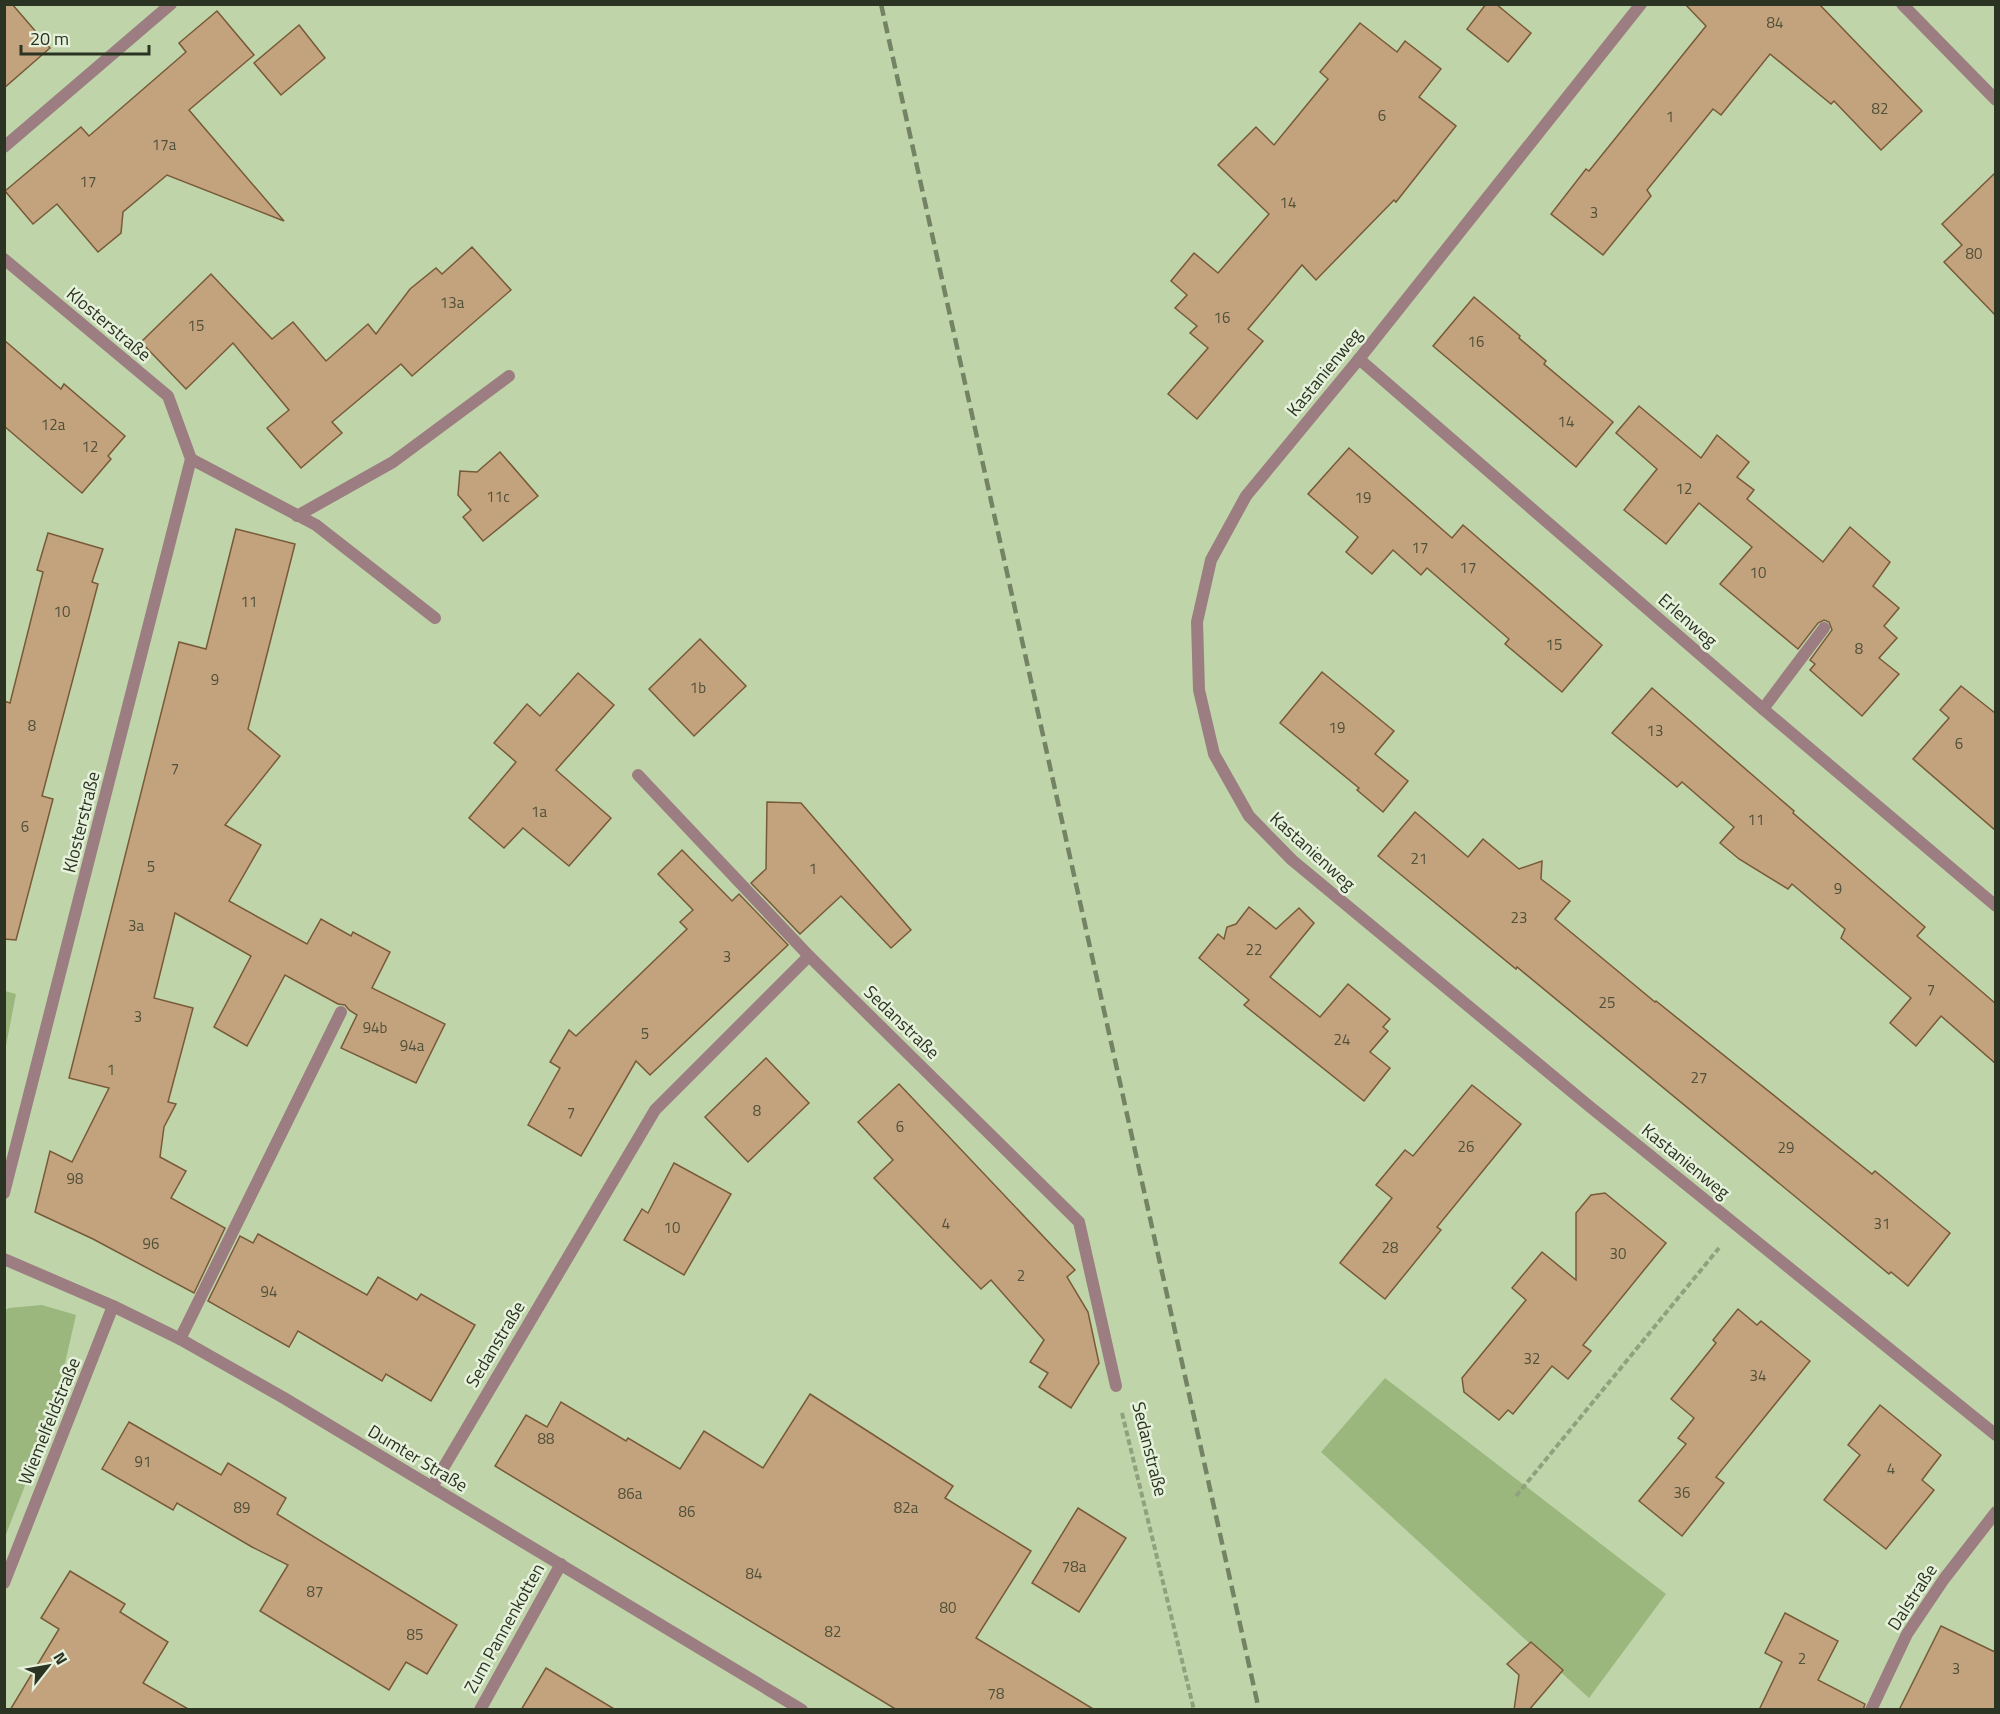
<svg xmlns="http://www.w3.org/2000/svg" width="2000" height="1714" font-family="'Titillium Web',sans-serif">
<style>
.green{fill:#9bb77e}
.building{fill:#c3a37e;stroke:#785a38;stroke-width:1.5}
.lines{fill:none;stroke-linecap:round;stroke-linejoin:round}
.path{stroke:#90a17e;stroke-width:4;stroke-dasharray:6 3;stroke-linecap:butt}
.lane{stroke:#9c7d81;stroke-width:12}
.street{stroke:#9c7d81;stroke-width:12}
.rail{stroke:#738364;stroke-width:4.5;stroke-dasharray:12 6;stroke-linecap:butt}
.labels{text-anchor:middle;dominant-baseline:central;stroke-width:5;stroke-linejoin:round;paint-order:stroke}
.number-label{font-size:15px;fill:#515039}
.street-label{font-size:18px;fill:#2b3422;stroke:#e6f1db}
</style>
<rect width="100%" height="100%" fill="#bfd5a9"/>
<!-- green -->
<g class="green">
<path d="M 5,991 L 16,994 L 5,1051 L 4,991 Z"/>
<path d="M 42,1305 L 76,1315 L 54,1411 L 5,1537 L 5,1310 L 9,1308 Z"/>
<path d="M 1385,1378 L 1666,1594 L 1589,1698 L 1321,1452 Z"/>
</g>
<!-- building -->
<g class="building">
<path d="M 4,4 L 12,4 L 50,48 L 4,88 Z"/>
<path d="M 1486,4 L 1496,4 L 1531,33 L 1508,62 L 1467,29 Z"/>
<path d="M 1685,4 L 1819,4 L 1922,111 L 1881,150 L 1834,101 L 1831,104 L 1770,54 L 1721,115 L 1713,109 L 1647,190 L 1651,196 L 1603,255 L 1551,214 L 1586,169 L 1589,171 L 1706,26 Z"/>
<path d="M 217,11 L 254,55 L 189,110 L 284,221 L 167,175 L 123,212 L 121,233 L 98,252 L 57,204 L 33,224 L 5,191 L 81,127 L 89,136 L 186,52 L 179,43 Z"/>
<path d="M 1360,23 L 1397,52 L 1405,41 L 1441,69 L 1419,97 L 1456,126 L 1396,202 L 1394,200 L 1316,280 L 1302,265 L 1248,329 L 1263,341 L 1197,419 L 1168,394 L 1208,348 L 1190,333 L 1197,326 L 1175,308 L 1187,295 L 1171,281 L 1194,253 L 1218,273 L 1269,214 L 1218,165 L 1256,127 L 1274,145 L 1328,79 L 1320,72 Z"/>
<path d="M 299,25 L 325,58 L 281,95 L 254,63 Z"/>
<path d="M 1995,173 L 1995,315 L 1944,262 L 1962,245 L 1942,224 Z"/>
<path d="M 472,247 L 511,290 L 412,376 L 401,364 L 332,422 L 342,433 L 301,468 L 267,428 L 289,410 L 233,343 L 186,389 L 141,342 L 211,274 L 272,339 L 293,322 L 326,361 L 368,324 L 376,334 L 410,289 L 436,268 L 442,274 Z"/>
<path d="M 1474,297 L 1520,336 L 1519,338 L 1546,361 L 1544,364 L 1613,422 L 1576,467 L 1433,346 Z"/>
<path d="M 4,340 L 61,389 L 64,384 L 125,436 L 108,456 L 111,459 L 82,493 L 4,426 Z"/>
<path d="M 1639,406 L 1701,458 L 1717,435 L 1749,462 L 1737,477 L 1754,490 L 1747,499 L 1823,562 L 1850,527 L 1890,562 L 1873,586 L 1899,608 L 1884,626 L 1897,638 L 1879,658 L 1899,674 L 1862,716 L 1810,670 L 1815,664 L 1810,660 L 1832,630 L 1829,622 L 1824,620 L 1818,623 L 1798,649 L 1720,584 L 1752,547 L 1699,503 L 1666,544 L 1624,510 L 1657,469 L 1616,433 Z"/>
<path d="M 1349,448 L 1452,538 L 1463,525 L 1602,645 L 1562,692 L 1505,644 L 1509,639 L 1427,568 L 1421,575 L 1393,550 L 1372,574 L 1346,552 L 1358,537 L 1308,494 Z"/>
<path d="M 500,452 L 538,496 L 483,541 L 463,517 L 471,510 L 458,495 L 460,471 L 477,472 Z"/>
<path d="M 236,529 L 295,544 L 248,729 L 280,756 L 225,825 L 261,845 L 229,901 L 307,944 L 321,919 L 351,936 L 353,932 L 390,952 L 372,988 L 445,1024 L 416,1083 L 341,1048 L 357,1015 L 349,1010 L 345,1005 L 338,1004 L 285,975 L 247,1046 L 214,1027 L 251,956 L 175,913 L 154,998 L 193,1008 L 168,1102 L 176,1104 L 164,1127 L 160,1157 L 186,1171 L 171,1198 L 225,1228 L 194,1293 L 93,1239 L 35,1212 L 50,1151 L 72,1162 L 109,1088 L 69,1078 L 179,642 L 206,649 Z"/>
<path d="M 48,533 L 103,549 L 92,582 L 98,584 L 42,796 L 53,799 L 16,940 L 4,939 L 4,701 L 10,703 L 43,572 L 37,570 Z"/>
<path d="M 700,639 L 746,686 L 694,736 L 649,689 Z"/>
<path d="M 1322,672 L 1394,731 L 1375,754 L 1408,781 L 1383,812 L 1357,790 L 1359,788 L 1280,723 Z"/>
<path d="M 578,673 L 614,705 L 556,770 L 611,818 L 569,866 L 523,828 L 504,848 L 469,818 L 516,762 L 494,743 L 527,704 L 540,716 Z"/>
<path d="M 1961,686 L 1995,713 L 1995,830 L 1913,759 L 1949,718 L 1940,710 Z"/>
<path d="M 1652,688 L 1794,811 L 1793,813 L 1925,927 L 1917,936 L 1995,1003 L 1995,1063 L 1941,1016 L 1916,1046 L 1890,1023 L 1911,998 L 1841,938 L 1845,929 L 1792,884 L 1788,889 L 1739,859 L 1720,843 L 1734,827 L 1682,782 L 1677,787 L 1612,733 Z"/>
<path d="M 767,802 L 801,803 L 911,930 L 891,948 L 841,896 L 800,934 L 751,883 L 766,869 Z"/>
<path d="M 1415,812 L 1468,857 L 1483,839 L 1519,869 L 1542,861 L 1541,879 L 1570,901 L 1555,919 L 1655,1002 L 1656,1001 L 1872,1174 L 1875,1171 L 1950,1233 L 1908,1286 L 1891,1272 L 1889,1274 L 1517,967 L 1516,969 L 1378,856 Z"/>
<path d="M 682,850 L 732,901 L 739,894 L 788,945 L 650,1075 L 636,1061 L 581,1156 L 528,1125 L 560,1068 L 550,1062 L 569,1030 L 576,1036 L 687,929 L 680,922 L 693,910 L 658,874 Z"/>
<path d="M 1249,907 L 1276,929 L 1299,908 L 1314,923 L 1270,977 L 1320,1017 L 1348,984 L 1390,1019 L 1383,1027 L 1388,1031 L 1370,1052 L 1390,1068 L 1364,1101 L 1244,1005 L 1249,1000 L 1199,958 L 1218,934 L 1224,939 L 1227,927 L 1236,924 Z"/>
<path d="M 766,1058 L 809,1103 L 748,1162 L 705,1117 Z"/>
<path d="M 899,1084 L 1075,1270 L 1067,1277 L 1088,1312 L 1099,1363 L 1071,1408 L 1039,1387 L 1048,1373 L 1030,1362 L 1044,1340 L 991,1280 L 981,1289 L 874,1178 L 893,1160 L 858,1122 Z"/>
<path d="M 1472,1085 L 1521,1124 L 1437,1227 L 1441,1230 L 1385,1299 L 1340,1263 L 1392,1198 L 1376,1185 L 1405,1150 L 1413,1156 Z"/>
<path d="M 674,1163 L 731,1194 L 684,1275 L 624,1240 L 642,1209 L 648,1213 Z"/>
<path d="M 1605,1193 L 1666,1243 L 1583,1345 L 1591,1351 L 1568,1379 L 1552,1366 L 1513,1414 L 1508,1410 L 1499,1420 L 1464,1392 L 1462,1378 L 1526,1300 L 1512,1288 L 1542,1252 L 1576,1280 L 1576,1213 L 1591,1195 Z"/>
<path d="M 258,1234 L 367,1295 L 378,1277 L 417,1300 L 421,1294 L 475,1325 L 431,1401 L 386,1374 L 382,1381 L 298,1331 L 289,1347 L 208,1301 L 240,1236 L 253,1243 Z"/>
<path d="M 1738,1309 L 1757,1325 L 1761,1321 L 1810,1361 L 1716,1477 L 1724,1483 L 1682,1536 L 1639,1501 L 1686,1444 L 1678,1438 L 1694,1418 L 1671,1399 L 1716,1343 L 1713,1340 Z"/>
<path d="M 810,1394 L 953,1486 L 945,1498 L 1031,1551 L 976,1638 L 1095,1710 L 897,1710 L 495,1466 L 526,1415 L 547,1427 L 561,1402 L 626,1441 L 628,1438 L 680,1469 L 704,1431 L 763,1468 Z"/>
<path d="M 1880,1405 L 1941,1455 L 1922,1480 L 1934,1490 L 1886,1549 L 1824,1500 L 1860,1455 L 1848,1445 Z"/>
<path d="M 129,1422 L 221,1475 L 228,1463 L 286,1498 L 277,1514 L 457,1625 L 427,1674 L 406,1662 L 389,1690 L 260,1611 L 288,1565 L 252,1547 L 177,1503 L 173,1510 L 102,1469 Z"/>
<path d="M 1078,1508 L 1126,1538 L 1079,1612 L 1032,1583 Z"/>
<path d="M 70,1571 L 125,1604 L 120,1612 L 168,1642 L 143,1683 L 190,1710 L 10,1710 L 59,1629 L 41,1618 Z"/>
<path d="M 1785,1613 L 1838,1641 L 1818,1680 L 1865,1704 L 1863,1710 L 1759,1710 L 1782,1662 L 1765,1653 Z"/>
<path d="M 1941,1626 L 1995,1652 L 1995,1710 L 1899,1710 Z"/>
<path d="M 1531,1642 L 1563,1670 L 1529,1710 L 1514,1710 L 1519,1675 L 1507,1664 Z"/>
<path d="M 546,1668 L 616,1710 L 521,1710 Z"/>
</g>
<g class="lines">
<!-- path -->
<g class="path">
<path d="M 1122,1413 L 1194,1710"/>
<path d="M 1516,1496 L 1719,1248"/>
</g>
<!-- lane -->
<g class="lane">
<path d="M 297,516 L 393,462 L 509,376"/>
<path d="M 1763,709 L 1824,628"/>
<path d="M 638,775 L 809,956"/>
</g>
<!-- street -->
<g class="street">
<path d="M 1641,4 L 1359,359 L 1246,496 L 1211,560 L 1197,622 L 1199,690 L 1214,754 L 1249,816 L 1292,860 L 1589,1106 L 1996,1435"/>
<path d="M 1902,4 L 1996,100"/>
<path d="M 4,147 L 171,4"/>
<path d="M 4,259 L 168,396 L 191,459 L 4,1193"/>
<path d="M 1359,359 L 1763,709 L 1996,906"/>
<path d="M 191,459 L 316,525 L 435,618"/>
<path d="M 4,1259 L 113,1306 L 180,1339 L 284,1398 L 802,1710"/>
<path d="M 180,1339 L 341,1012"/>
<path d="M 432,1487 L 655,1110 L 809,956 L 1079,1222 L 1116,1386"/>
<path d="M 4,1583 L 113,1306"/>
<path d="M 480,1710 L 561,1564"/>
<path d="M 1871,1710 L 1907,1634 L 1944,1579 L 1996,1512"/>
</g>
<!-- rail -->
<path class="rail" d="M 881,4 L 1259,1710"/>
</g>
<g class="labels">
<!-- number labels -->
<g class="number-label">
<text x="1775" y="22">84</text>
<text x="1880" y="108">82</text>
<text x="1382" y="115">6</text>
<text x="1670" y="116">1</text>
<text x="164" y="144">17a</text>
<text x="88" y="181">17</text>
<text x="1288" y="202">14</text>
<text x="1594" y="212">3</text>
<text x="1974" y="253">80</text>
<text x="452" y="302">13a</text>
<text x="1222" y="317">16</text>
<text x="196" y="325">15</text>
<text x="1476" y="341">16</text>
<text x="1566" y="421">14</text>
<text x="53" y="424">12a</text>
<text x="90" y="446">12</text>
<text x="1684" y="488">12</text>
<text x="498" y="496">11c</text>
<text x="1363" y="497">19</text>
<text x="1420" y="547">17</text>
<text x="1468" y="567">17</text>
<text x="1758" y="572">10</text>
<text x="249" y="601">11</text>
<text x="62" y="611">10</text>
<text x="1554" y="644">15</text>
<text x="1859" y="648">8</text>
<text x="215" y="679">9</text>
<text x="698" y="687">1b</text>
<text x="32" y="725">8</text>
<text x="1337" y="727">19</text>
<text x="1655" y="730">13</text>
<text x="1959" y="743">6</text>
<text x="175" y="768">7</text>
<text x="539" y="811">1a</text>
<text x="1756" y="819">11</text>
<text x="25" y="826">6</text>
<text x="1419" y="858">21</text>
<text x="151" y="866">5</text>
<text x="813" y="868">1</text>
<text x="1838" y="888">9</text>
<text x="1519" y="917">23</text>
<text x="136" y="925">3a</text>
<text x="1254" y="949">22</text>
<text x="727" y="956">3</text>
<text x="1931" y="989">7</text>
<text x="1607" y="1002">25</text>
<text x="138" y="1016">3</text>
<text x="375" y="1027">94b</text>
<text x="645" y="1033">5</text>
<text x="1342" y="1039">24</text>
<text x="412" y="1045">94a</text>
<text x="111" y="1069">1</text>
<text x="1699" y="1077">27</text>
<text x="757" y="1110">8</text>
<text x="571" y="1112">7</text>
<text x="900" y="1126">6</text>
<text x="1466" y="1146">26</text>
<text x="1786" y="1147">29</text>
<text x="75" y="1178">98</text>
<text x="946" y="1223">4</text>
<text x="1882" y="1223">31</text>
<text x="672" y="1227">10</text>
<text x="151" y="1243">96</text>
<text x="1390" y="1247">28</text>
<text x="1618" y="1253">30</text>
<text x="1021" y="1275">2</text>
<text x="269" y="1291">94</text>
<text x="1532" y="1358">32</text>
<text x="1758" y="1375">34</text>
<text x="546" y="1438">88</text>
<text x="143" y="1461">91</text>
<text x="1891" y="1468">4</text>
<text x="1682" y="1492">36</text>
<text x="630" y="1493">86a</text>
<text x="242" y="1507">89</text>
<text x="906" y="1507">82a</text>
<text x="687" y="1511">86</text>
<text x="1074" y="1566">78a</text>
<text x="754" y="1573">84</text>
<text x="315" y="1591">87</text>
<text x="948" y="1607">80</text>
<text x="833" y="1631">82</text>
<text x="415" y="1634">85</text>
<text x="1802" y="1658">2</text>
<text x="1956" y="1668">3</text>
<text x="996" y="1693">78</text>
</g>
<!-- street labels -->
<g class="street-label">
<text transform="translate(109 324) rotate(40)">Klosterstraße</text>
<text transform="translate(1324 372) rotate(-51)">Kastanienweg</text>
<text transform="translate(1688 620) rotate(41)">Erlenweg</text>
<text transform="translate(81 822) rotate(-76)">Klosterstraße</text>
<text transform="translate(1313 851) rotate(42)">Kastanienweg</text>
<text transform="translate(902 1022) rotate(44)">Sedanstraße</text>
<text transform="translate(1686 1161) rotate(39)">Kastanienweg</text>
<text transform="translate(495 1344) rotate(-59)">Sedanstraße</text>
<text transform="translate(49 1421) rotate(-68)">Wiemelfeldstraße</text>
<text transform="translate(1150 1449) rotate(76)">Sedanstraße</text>
<text transform="translate(418 1458) rotate(31)">Dumter Straße</text>
<text transform="translate(1912 1597) rotate(-57)">Dalstraße</text>
<text transform="translate(504 1628) rotate(-61)">Zum Pannenkotten</text>
</g>
</g>
<!-- border -->
<rect width="2000" height="1714" fill="none" stroke="#2b3422" stroke-width="12"/>
<!-- north arrow -->
<g transform="translate(48 1666) rotate(59)" stroke="#e6f1db" stroke-width="4.5" paint-order="stroke">
<path d="M0-4.5L10 22L0 15L-10 22Z" fill="#2b3422"/>
<text y="-9" font-size="16" font-weight="bold" text-anchor="middle" fill="#2b3422">N</text>
</g>
<!-- scale -->
<path d="M21 45v9h128v-9" fill="none" stroke="#2b3422" stroke-width="3"/>
<text x="30" y="45" font-size="18" fill="#2b3422" stroke="#e6f1db" stroke-width="4.5" paint-order="stroke">20 m</text>
</svg>
